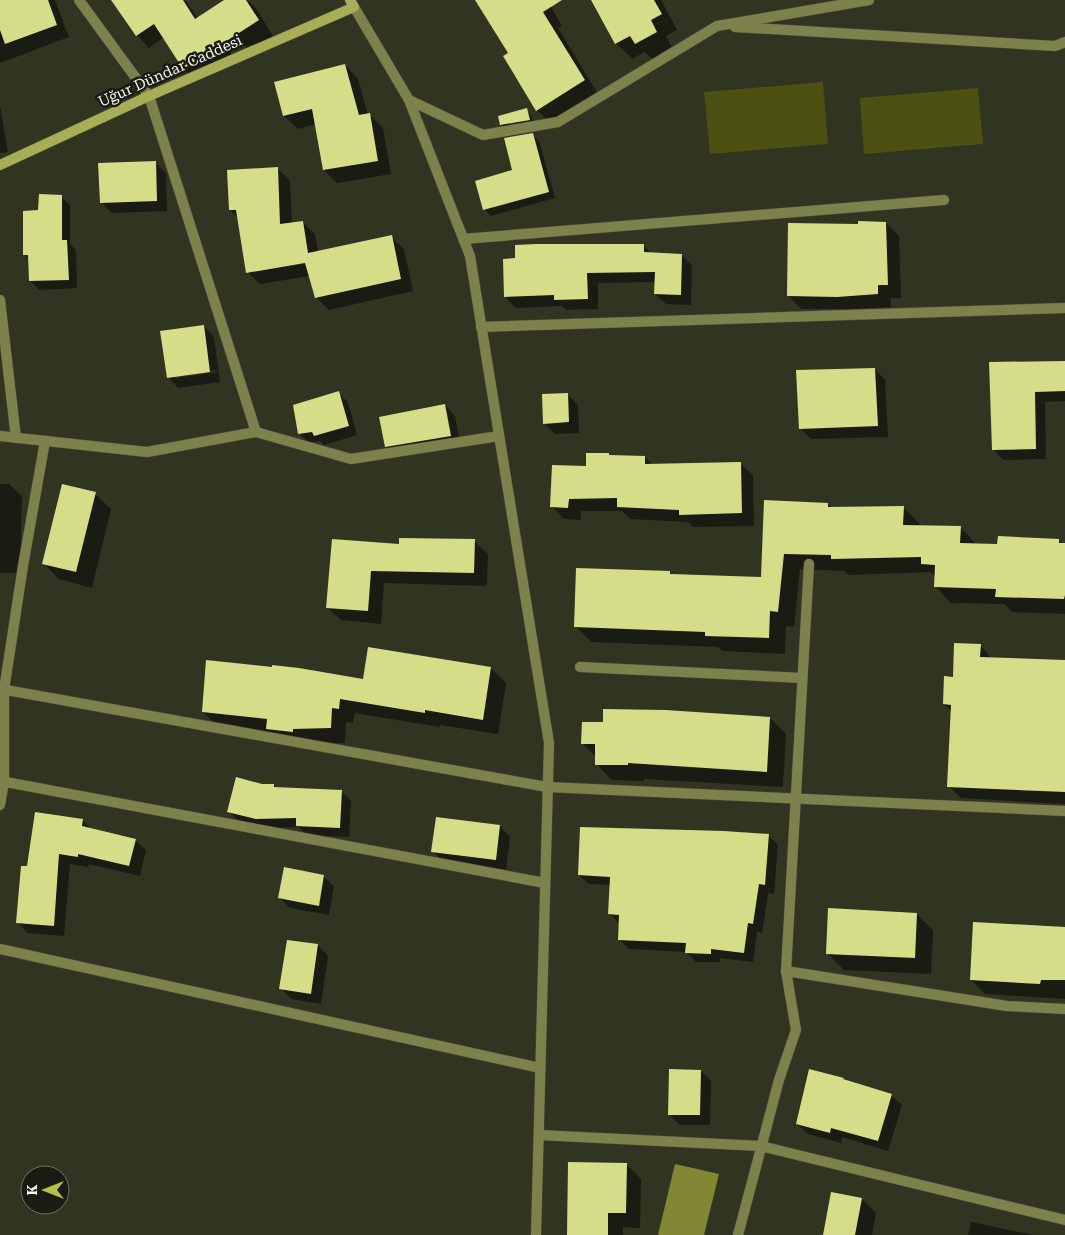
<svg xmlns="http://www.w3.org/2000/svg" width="1065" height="1235" font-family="'Roboto Serif',serif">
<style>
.green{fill:#4c5011}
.water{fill:#818733}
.shadow{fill:#0007;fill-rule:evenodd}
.building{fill:#d6dd89}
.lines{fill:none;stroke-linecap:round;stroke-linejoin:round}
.street-casing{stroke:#4d4f3e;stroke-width:11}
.secondary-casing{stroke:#4d4f3e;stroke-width:11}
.street{stroke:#7d814c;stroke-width:10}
.secondary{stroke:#a7ae55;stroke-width:10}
.labels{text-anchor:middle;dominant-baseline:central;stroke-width:5;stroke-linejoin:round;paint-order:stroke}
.street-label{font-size:15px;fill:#f4f6ea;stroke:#1a1b13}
</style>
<rect width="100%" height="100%" fill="#323422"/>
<!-- green -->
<g class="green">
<path d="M 823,82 L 828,144 L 710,154 L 704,92 Z"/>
<path d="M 978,88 L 983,144 L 864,154 L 860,98 Z"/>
</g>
<!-- water -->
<path class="water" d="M 675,1164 L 719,1174 L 704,1235 L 658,1235 Z"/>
<!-- shadow -->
<g class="shadow">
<path d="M 0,0 L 55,0 L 69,37 L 0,63 Z"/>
<path d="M 112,0 L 185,0 L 198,18 L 213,29 L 233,56 L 196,80 L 184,68 L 164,37 L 149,48 L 137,35 Z"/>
<path d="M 226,0 L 247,0 L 255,7 L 273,36 L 250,51 L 234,35 Z"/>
<path d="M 477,0 L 547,0 L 562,26 L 558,28 L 600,97 L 553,126 L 537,110 L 509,54 Z"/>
<path d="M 592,0 L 661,0 L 677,30 L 666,36 L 672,48 L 652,59 L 645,52 L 632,59 L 616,43 Z"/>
<path d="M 345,65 L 358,79 L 368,115 L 370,115 L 383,128 L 391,174 L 337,183 L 324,170 L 316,124 L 298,129 L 284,116 L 276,83 Z"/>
<path d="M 0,106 L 8,152 L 0,153 Z"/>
<path d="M 526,110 L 531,115 L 534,125 L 506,129 L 501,124 Z"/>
<path d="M 533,135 L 539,141 L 555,198 L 491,216 L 485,210 L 476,182 L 514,170 Z"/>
<path d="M 155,162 L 166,173 L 167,211 L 112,213 L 101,202 Z"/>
<path d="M 278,169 L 290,181 L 292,224 L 302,222 L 315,234 L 318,252 L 391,237 L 404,249 L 413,291 L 329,310 L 316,297 L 310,276 L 260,284 L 247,272 L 238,218 L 230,210 Z"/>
<path d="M 61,197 L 70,205 L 70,244 L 76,250 L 77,288 L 39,290 L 30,281 L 30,260 L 24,254 L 40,212 Z"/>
<path d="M 886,223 L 899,236 L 901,298 L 891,298 L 891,307 L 851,309 L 801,309 L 788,295 L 859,226 Z"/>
<path d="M 643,245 L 652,254 L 682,255 L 692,266 L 691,305 L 666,304 L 655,294 L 656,282 L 598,283 L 598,309 L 566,310 L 562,306 L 516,308 L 505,297 L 504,260 Z"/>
<path d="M 204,326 L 214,337 L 220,382 L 178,388 L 168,377 ZM 217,370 L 217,372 L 175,378 L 175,375 Z"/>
<path d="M 1065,362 L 1065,401 L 1045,402 L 1046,459 L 1003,460 L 993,449 L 990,363 Z"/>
<path d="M 875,369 L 885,380 L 888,437 L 811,439 L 800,428 Z"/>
<path d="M 338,393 L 348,402 L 357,435 L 324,445 L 320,441 L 309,443 L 300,434 Z"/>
<path d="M 567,394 L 578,405 L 579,433 L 555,434 L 544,423 Z"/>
<path d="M 445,405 L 455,416 L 461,447 L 397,457 L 386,446 Z"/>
<path d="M 609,454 L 610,456 L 645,457 L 653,465 L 740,463 L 753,476 L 754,526 L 693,527 L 688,522 L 630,519 L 622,511 L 581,511 L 581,520 L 564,519 L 551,506 L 587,468 Z"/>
<path d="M 0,484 L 9,484 L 22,496 L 20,573 L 0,573 Z"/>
<path d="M 95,494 L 111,509 L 92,588 L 59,579 L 43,563 Z"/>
<path d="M 828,504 L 832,508 L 903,507 L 919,523 L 919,526 L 960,527 L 976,544 L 999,545 L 1058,540 L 1063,544 L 1065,544 L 1065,614 L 1012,612 L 1005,604 L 951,603 L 936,587 L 936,577 L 931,572 L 848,575 L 844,571 L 800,569 L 794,627 L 786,626 L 785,654 L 722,651 L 718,647 L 591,642 L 575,626 L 670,572 L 672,575 L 762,578 Z"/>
<path d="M 474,541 L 488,554 L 487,586 L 384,583 L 381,624 L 341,620 L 327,607 L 400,545 Z"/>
<path d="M 980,645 L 992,659 L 1065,662 L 1065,804 L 961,798 L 949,786 L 952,712 L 944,704 L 954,678 Z"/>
<path d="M 491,668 L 506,683 L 498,734 L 440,725 L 440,727 L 355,713 L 353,723 L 346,722 L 345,743 L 282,744 L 270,732 L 218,727 L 203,712 L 364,680 Z"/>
<path d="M 770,718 L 786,734 L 783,787 L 644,779 L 644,781 L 612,780 L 596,764 L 596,757 L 582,743 Z"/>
<path d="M 262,785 L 274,785 L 277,788 L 341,791 L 351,801 L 349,837 L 306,835 L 299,827 L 267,828 L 238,821 L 229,811 Z"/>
<path d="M 83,820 L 91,829 L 135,840 L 146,850 L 140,876 L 89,864 L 88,867 L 70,864 L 64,936 L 28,933 L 18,923 L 28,868 Z"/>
<path d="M 500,826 L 510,837 L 506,870 L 443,862 L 433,851 Z"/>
<path d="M 768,835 L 778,845 L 774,894 L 768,893 L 762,933 L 757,932 L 753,962 L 720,958 L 720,962 L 696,962 L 686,952 L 629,949 L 619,939 L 620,924 L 610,914 L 611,885 L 589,884 L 579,875 Z"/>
<path d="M 323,876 L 334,886 L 329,915 L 290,908 L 280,898 Z"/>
<path d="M 917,914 L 933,930 L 931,974 L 844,970 L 828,954 Z"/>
<path d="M 1065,929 L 1065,999 L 985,994 L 971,980 Z"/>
<path d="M 318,945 L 328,956 L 321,1004 L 291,999 L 281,988 Z"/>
<path d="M 701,1071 L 711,1081 L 710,1125 L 680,1125 L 669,1114 Z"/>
<path d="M 891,1095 L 902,1105 L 888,1151 L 842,1137 L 841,1143 L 808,1134 L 797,1124 Z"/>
<path d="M 626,1164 L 641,1179 L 640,1228 L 623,1227 L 623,1235 L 568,1235 Z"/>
<path d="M 862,1199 L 876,1213 L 872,1235 L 824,1235 Z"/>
<path d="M 971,1222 L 1034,1235 L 968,1235 Z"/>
</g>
<!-- building -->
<g class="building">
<path d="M 0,0 L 48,0 L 57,25 L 5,44 L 0,30 Z"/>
<path d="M 111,0 L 183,0 L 195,19 L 224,0 L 246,0 L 259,20 L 183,69 L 154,24 L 136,36 Z"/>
<path d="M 475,0 L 562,0 L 543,12 L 585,80 L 536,111 L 503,56 L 508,53 Z"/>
<path d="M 591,0 L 654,0 L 662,14 L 651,20 L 657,32 L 635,44 L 630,36 L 615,44 Z"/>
<path d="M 345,64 L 359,115 L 370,113 L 378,161 L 323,170 L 312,109 L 283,116 L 274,82 Z"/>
<path d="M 527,108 L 530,120 L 500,125 L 498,116 Z"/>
<path d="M 533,133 L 549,192 L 483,210 L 475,181 L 512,170 L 504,138 Z"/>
<path d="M 156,161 L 157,201 L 100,203 L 98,163 Z"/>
<path d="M 278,167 L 280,224 L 303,221 L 308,253 L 392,235 L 401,279 L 315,298 L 305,263 L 246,273 L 236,210 L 229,210 L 227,170 Z"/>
<path d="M 39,194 L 62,195 L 62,240 L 67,240 L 69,280 L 29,281 L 28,255 L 23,255 L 23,211 L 38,210 Z"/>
<path d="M 858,221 L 886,222 L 888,285 L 878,285 L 878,294 L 837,297 L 787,296 L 788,223 L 858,224 Z"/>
<path d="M 536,244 L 644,244 L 644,252 L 682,254 L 681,295 L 654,294 L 655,272 L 587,273 L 588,299 L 554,300 L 554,295 L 504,297 L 503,259 L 515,258 L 515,245 Z"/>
<path d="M 204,325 L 210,372 L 167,378 L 160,331 Z"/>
<path d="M 1065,361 L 1065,391 L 1035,392 L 1036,449 L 992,450 L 989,362 Z"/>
<path d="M 875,368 L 878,426 L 799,429 L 796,370 Z"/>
<path d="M 339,391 L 349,426 L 314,436 L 312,432 L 298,434 L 293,405 Z"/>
<path d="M 568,393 L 569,422 L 543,424 L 542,394 Z"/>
<path d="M 445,404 L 451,436 L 385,447 L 379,417 Z"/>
<path d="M 586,453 L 609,453 L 609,455 L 645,456 L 645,464 L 741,462 L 742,513 L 679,515 L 679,510 L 617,507 L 617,498 L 569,499 L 568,508 L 550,507 L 552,465 L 586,466 Z"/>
<path d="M 62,484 L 96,492 L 76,572 L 42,564 Z"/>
<path d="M 764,500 L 828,503 L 828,507 L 904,506 L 903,525 L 961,526 L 960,543 L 997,544 L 998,536 L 1059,539 L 1059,543 L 1065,543 L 1065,595 L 1064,599 L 995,597 L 996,589 L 934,587 L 935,565 L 921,564 L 921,557 L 831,559 L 831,555 L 784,554 L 778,612 L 770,611 L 769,638 L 705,636 L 705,632 L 574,627 L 576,568 L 670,571 L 670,574 L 761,577 Z"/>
<path d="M 399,538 L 475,539 L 474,573 L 371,571 L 368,611 L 326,608 L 332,539 L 399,544 Z"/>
<path d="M 954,643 L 981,644 L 980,657 L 1065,660 L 1065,792 L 947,787 L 951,705 L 943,704 L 944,676 L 953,677 Z"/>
<path d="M 368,647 L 491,667 L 483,720 L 425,710 L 425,713 L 340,699 L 339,709 L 332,708 L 331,728 L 293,729 L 293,732 L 266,729 L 267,719 L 202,712 L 206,660 L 272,667 L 272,665 L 299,668 L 363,679 Z"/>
<path d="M 603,709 L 665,710 L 770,717 L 767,772 L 628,763 L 628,765 L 595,765 L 595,744 L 581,744 L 582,722 L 603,722 Z"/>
<path d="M 236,777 L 262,784 L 274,784 L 274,787 L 342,790 L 340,828 L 296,826 L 296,818 L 256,819 L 227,812 Z"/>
<path d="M 35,812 L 83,819 L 82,826 L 136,839 L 129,866 L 78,854 L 78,857 L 59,854 L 54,926 L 16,923 L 21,866 L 27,866 Z"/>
<path d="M 436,817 L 500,825 L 496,860 L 431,852 Z"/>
<path d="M 580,827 L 724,831 L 769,834 L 765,885 L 759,884 L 753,924 L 748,923 L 744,953 L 711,949 L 711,954 L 685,953 L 686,943 L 618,940 L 619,915 L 608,914 L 610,877 L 578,875 Z"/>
<path d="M 284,867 L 324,875 L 319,906 L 278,898 Z"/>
<path d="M 828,908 L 917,913 L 915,958 L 826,954 Z"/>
<path d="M 973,922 L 1065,927 L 1065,980 L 1041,980 L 1040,984 L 970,980 Z"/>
<path d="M 287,940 L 318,944 L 311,994 L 279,989 Z"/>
<path d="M 669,1069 L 701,1070 L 700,1115 L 668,1115 Z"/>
<path d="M 809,1069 L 844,1078 L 843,1079 L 892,1094 L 878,1141 L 831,1128 L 830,1133 L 796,1124 Z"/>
<path d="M 568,1162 L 627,1163 L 626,1213 L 608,1213 L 608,1235 L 567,1235 Z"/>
<path d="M 831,1192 L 862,1198 L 855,1235 L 823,1235 Z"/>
</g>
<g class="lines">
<defs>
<g id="street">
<path d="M 79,0 L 149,96 L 256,432"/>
<path d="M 354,7 L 409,100 L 470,256 L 549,743 L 536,1235"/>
<path d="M 735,27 L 1055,46 L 1065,42"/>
<path d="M 409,100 L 483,135 L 558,122 L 717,26 L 869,0"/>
<path d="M 463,239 L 944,200"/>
<path d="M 0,300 L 16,438"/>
<path d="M 481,327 L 1065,308"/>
<path d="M 0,436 L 147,452 L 256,432 L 351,459 L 499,436"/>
<path d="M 580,667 L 802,678"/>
<path d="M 0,689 L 547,787 L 1065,811"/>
<path d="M 0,781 L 545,883"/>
<path d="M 0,805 L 4,782 L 4,690 L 23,566 L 45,441"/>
<path d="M 0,949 L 540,1068"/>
<path d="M 786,971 L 809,564"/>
<path d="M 539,1135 L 761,1146 L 1065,1220"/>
<path d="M 738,1235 L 779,1080 L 796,1030 L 786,971 L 1007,1006 L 1065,1009"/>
</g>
<path id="secondary" d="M 0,165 L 149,96 L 354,7 L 350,0"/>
</defs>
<!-- street casing -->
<use href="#street" class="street-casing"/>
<!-- secondary casing -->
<use href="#secondary" class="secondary-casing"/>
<!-- street -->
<use href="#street" class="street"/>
<!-- secondary -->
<use href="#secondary" class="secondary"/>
</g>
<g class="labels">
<!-- street labels -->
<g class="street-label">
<text transform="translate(170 71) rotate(-24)">Uğur Dündar Caddesi</text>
</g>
</g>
<!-- north arrow -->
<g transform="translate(45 1190) rotate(270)"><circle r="24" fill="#1a1b13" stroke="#717369"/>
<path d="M0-4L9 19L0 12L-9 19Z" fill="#b8c147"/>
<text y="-8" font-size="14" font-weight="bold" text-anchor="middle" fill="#f4f6ea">K</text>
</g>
</svg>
